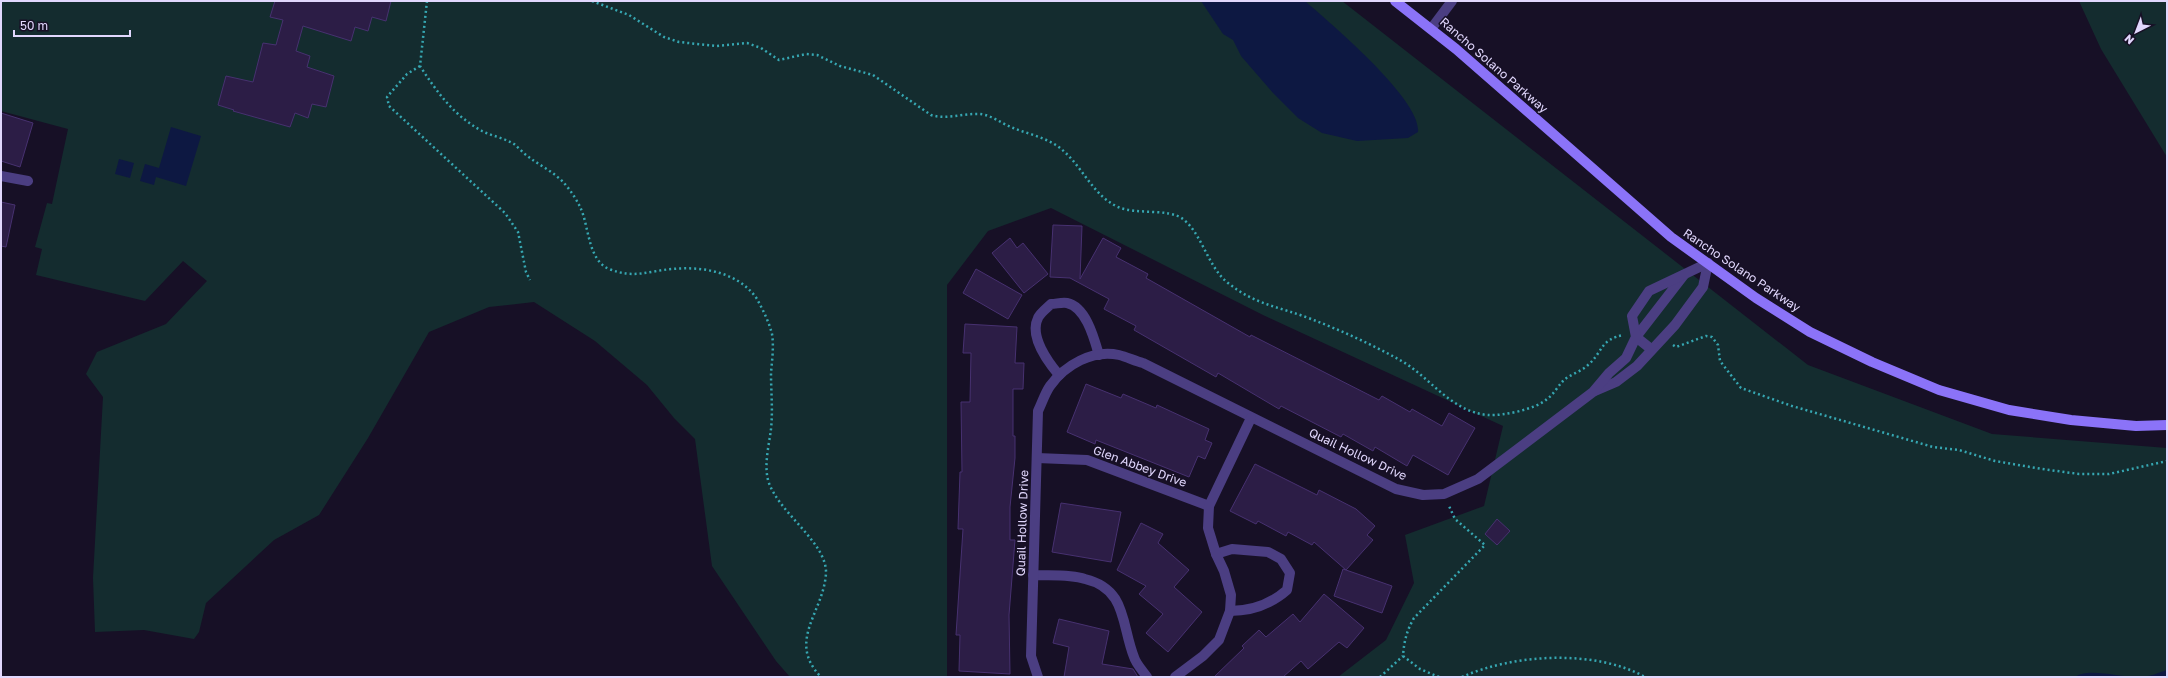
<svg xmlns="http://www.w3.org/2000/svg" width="2168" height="678" font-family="'Golos Text',sans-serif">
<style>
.green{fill:#142c2f}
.water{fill:#0d1842}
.building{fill:#2c1d46;stroke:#473170}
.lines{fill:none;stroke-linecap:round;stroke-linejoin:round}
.path{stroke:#36a7b2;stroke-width:2.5;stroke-dasharray:2 3;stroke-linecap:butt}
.street{stroke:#4b3e82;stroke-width:10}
.secondary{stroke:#8b73f8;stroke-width:10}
.labels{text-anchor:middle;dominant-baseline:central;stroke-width:3;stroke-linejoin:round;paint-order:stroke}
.street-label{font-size:12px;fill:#e1d7fd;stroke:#171026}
</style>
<rect width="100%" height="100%" fill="#171026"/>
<!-- green -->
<g class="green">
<path d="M 1,1 L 1342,1 L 1808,365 L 1992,434 L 2167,448 L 2167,677 L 1338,677 L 1386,640 L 1414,583 L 1405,535 L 1484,506 L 1503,426 L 1263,315 L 1051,208 L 988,231 L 947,285 L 947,677 L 790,677 L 776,661 L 712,566 L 695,439 L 674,418 L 647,385 L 595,341 L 534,302 L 489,307 L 429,332 L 368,438 L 319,515 L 274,540 L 206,603 L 199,632 L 194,639 L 144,630 L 95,632 L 93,578 L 103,397 L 86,374 L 97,352 L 166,324 L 207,281 L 183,261 L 145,301 L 36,275 L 42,249 L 35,247 L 47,203 L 52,204 L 68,129 L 1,111 Z"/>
<path d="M 2079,1 L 2167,1 L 2167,157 L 2101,49 Z"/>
</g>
<!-- water -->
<g class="water">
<path d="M 1201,1 L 1305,1 C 1330,23 1422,100 1418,132 L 1408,138 L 1357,141 L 1322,133 L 1298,118 L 1273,93 L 1241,56 L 1233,40 L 1223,34 Z"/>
<path d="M 171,127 L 201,136 L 186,186 L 156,177 L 154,185 L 140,181 L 145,164 L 159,168 Z"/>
<path d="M 119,159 L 134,163 L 130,178 L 115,174 Z"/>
<path d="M 2167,670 L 2167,677 L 2075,677 C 2088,667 2122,678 2140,677 C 2149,677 2158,673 2167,670 Z"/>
</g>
<!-- building -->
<g class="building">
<path d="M 275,1 L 391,1 L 386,21 L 372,17 L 368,31 L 355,27 L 351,41 L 303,26 L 296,51 L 310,56 L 307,67 L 334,76 L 326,107 L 312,104 L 308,118 L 295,113 L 290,127 L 233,111 L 234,110 L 218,105 L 226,76 L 253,82 L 263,43 L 276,45 L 283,20 L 270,17 Z"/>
<path d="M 1,113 L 33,123 L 20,167 L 1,161 Z"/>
<path d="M 1,202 L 15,205 L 6,247 L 1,246 Z"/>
<path d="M 1053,225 L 1082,226 L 1080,279 L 1103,238 L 1121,248 L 1116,257 L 1148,274 L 1146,278 L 1250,337 L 1251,335 L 1379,400 L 1382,396 L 1410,412 L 1412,409 L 1442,426 L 1449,413 L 1475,428 L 1448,475 L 1413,455 L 1407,466 L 1375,447 L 1373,451 L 1343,434 L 1341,437 L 1281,406 L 1279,409 L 1218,373 L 1216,377 L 1134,330 L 1136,326 L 1104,309 L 1109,299 L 1070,278 L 1050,277 Z"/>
<path d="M 1010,238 L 1017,248 L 1023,243 L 1048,274 L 1024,293 L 992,253 Z"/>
<path d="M 976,269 L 1022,295 L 1008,319 L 963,293 Z"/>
<path d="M 965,324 L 1017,327 L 1015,363 L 1024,363 L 1023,389 L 1013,389 L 1013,436 L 1015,436 L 1015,458 L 1010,507 L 1010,540 L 1015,540 L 1009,615 L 1010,674 L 959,671 L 960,635 L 956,635 L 963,529 L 958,529 L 960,472 L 962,472 L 961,402 L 970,402 L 971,353 L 963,353 Z"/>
<path d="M 1086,384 L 1121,398 L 1123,394 L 1156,408 L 1157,405 L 1209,429 L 1205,440 L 1212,443 L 1205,459 L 1198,456 L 1189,477 L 1096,440 L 1095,444 L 1067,432 Z"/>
<path d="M 1255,464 L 1317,495 L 1319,490 L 1356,509 L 1375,526 L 1367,535 L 1373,540 L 1346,570 L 1392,586 L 1382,613 L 1334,596 L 1343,569 L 1346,570 L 1314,542 L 1312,545 L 1288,532 L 1286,536 L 1258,521 L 1256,524 L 1230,511 Z"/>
<path d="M 1061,503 L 1121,512 L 1111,562 L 1052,552 Z"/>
<path d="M 1497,519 L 1510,531 L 1497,545 L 1485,534 Z"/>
<path d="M 1141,523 L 1163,534 L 1158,543 L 1189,570 L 1174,587 L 1202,612 L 1168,652 L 1146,633 L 1163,614 L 1139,594 L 1146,586 L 1117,570 Z"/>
<path d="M 1324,594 L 1364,628 L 1347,648 L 1339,642 L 1308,669 L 1301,661 L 1283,677 L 1214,677 L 1244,648 L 1242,646 L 1259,630 L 1266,637 L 1293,614 L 1300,622 Z"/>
<path d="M 1059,619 L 1109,631 L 1102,664 L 1133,669 L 1138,677 L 1064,677 L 1069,647 L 1053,643 Z"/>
</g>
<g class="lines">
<!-- path -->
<g class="path">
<path d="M 427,1 L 420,66 C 437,92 454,116 482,131 C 492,136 504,138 514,144 C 519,148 524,154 530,158 C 541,166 555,173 564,183 C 571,191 577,200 581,209 C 589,227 588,260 609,269 C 634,279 648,271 672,269 C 702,266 739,272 757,299 C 763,310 769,322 772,334 C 774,346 772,361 771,373 C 771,392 773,410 771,429 C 769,445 764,464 768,480 C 777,512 827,542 826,573 C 824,612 786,641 821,677"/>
<path d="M 592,1 L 629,15 L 664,37 L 679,42 L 716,46 L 747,43 L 761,48 L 779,60 L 806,54 L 817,55 L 840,66 L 873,75 L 931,115 C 947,120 963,113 980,114 C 991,115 1001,123 1011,127 C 1027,134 1046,137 1060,148 C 1082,165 1092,195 1118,207 C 1137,215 1168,208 1183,219 C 1203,235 1207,266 1228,283 C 1255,305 1281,307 1311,319 C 1340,330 1371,344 1398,359 C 1429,375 1450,412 1488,415 C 1504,416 1536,409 1547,399 C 1554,394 1558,386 1563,381 C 1570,374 1581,372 1588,365 C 1603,352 1600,339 1624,335"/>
<path d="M 420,66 L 407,74 L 387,97 L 389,106 L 505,213 L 518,232 L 526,272 L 530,280"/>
<path d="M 1673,345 L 1676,347 L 1706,336 L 1712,337 L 1718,345 L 1720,361 L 1741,388 L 1792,406 L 1933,447 L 1959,450 L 1995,461 L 2042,469 L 2079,474 L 2109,474 L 2167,461"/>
<path d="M 1380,677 L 1403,656"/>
<path d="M 1439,677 L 1420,669 L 1403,656 C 1404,641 1407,630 1414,618 L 1485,545 L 1455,519 L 1449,506"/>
<path d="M 1462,677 C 1513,654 1595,649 1645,677"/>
</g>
<!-- street -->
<g class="street">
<path d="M 1431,29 L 1452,1"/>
<path d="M 1,176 L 28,181"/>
<path d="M 1651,349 L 1636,337 L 1684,275"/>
<path d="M 1059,375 C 1048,362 1029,336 1038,318 C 1040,313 1047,308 1051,304 C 1056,304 1062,302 1067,303 C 1086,307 1094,338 1099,355"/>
<path d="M 1595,391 L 1616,382 L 1637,366 L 1675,325 L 1703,287 L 1708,263"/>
<path d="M 1037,458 L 1087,460 L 1209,506"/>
<path d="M 1216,554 L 1232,549 L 1268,552 L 1281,559 L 1290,573 L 1287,590 C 1271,604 1252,611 1230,611"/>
<path d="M 1033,575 C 1049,576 1069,574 1085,579 C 1127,589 1121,624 1134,657 C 1136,664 1143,671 1147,677"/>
<path d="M 1038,677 L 1031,656 L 1038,411 C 1042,403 1045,393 1050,386 C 1065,365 1093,349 1119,355 C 1127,357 1135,361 1143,363 L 1396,489 L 1423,495 L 1444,494 L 1478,479 L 1593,392 L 1609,373 L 1626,358 L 1636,337 L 1632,316 L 1649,291 L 1708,263"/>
<path d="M 1175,677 L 1203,656 L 1219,640 L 1230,611 L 1231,595 L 1224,571 L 1216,554 L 1208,528 L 1209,506 L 1251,418"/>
</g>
<!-- secondary -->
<path class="secondary" d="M 1395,1 L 1456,49 L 1671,237 L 1756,298 L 1810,332 L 1872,362 L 1939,390 L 2009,410 L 2071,420 L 2136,426 L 2167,425"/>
</g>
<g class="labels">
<!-- street labels -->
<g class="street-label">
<text transform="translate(1494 65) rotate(41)">Rancho Solano Parkway</text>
<text transform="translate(1742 270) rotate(34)">Rancho Solano Parkway</text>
<text transform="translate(1358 454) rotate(25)">Quail Hollow Drive</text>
<text transform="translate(1140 466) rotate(20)">Glen Abbey Drive</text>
<text transform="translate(1022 523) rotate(-88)">Quail Hollow Drive</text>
</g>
</g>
<!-- border -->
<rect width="2168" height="678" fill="none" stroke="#e1d7fd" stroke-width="4"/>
<!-- north arrow -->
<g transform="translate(2136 32) rotate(222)" stroke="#171026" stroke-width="3" paint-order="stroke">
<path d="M0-3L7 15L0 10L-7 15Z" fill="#e1d7fd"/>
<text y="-6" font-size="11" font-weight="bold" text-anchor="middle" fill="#e1d7fd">N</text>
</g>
<!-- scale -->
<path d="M14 30v6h116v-6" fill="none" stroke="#e1d7fd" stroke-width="2"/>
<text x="20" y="30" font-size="12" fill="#e1d7fd" stroke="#171026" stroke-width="3" paint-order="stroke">50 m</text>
</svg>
